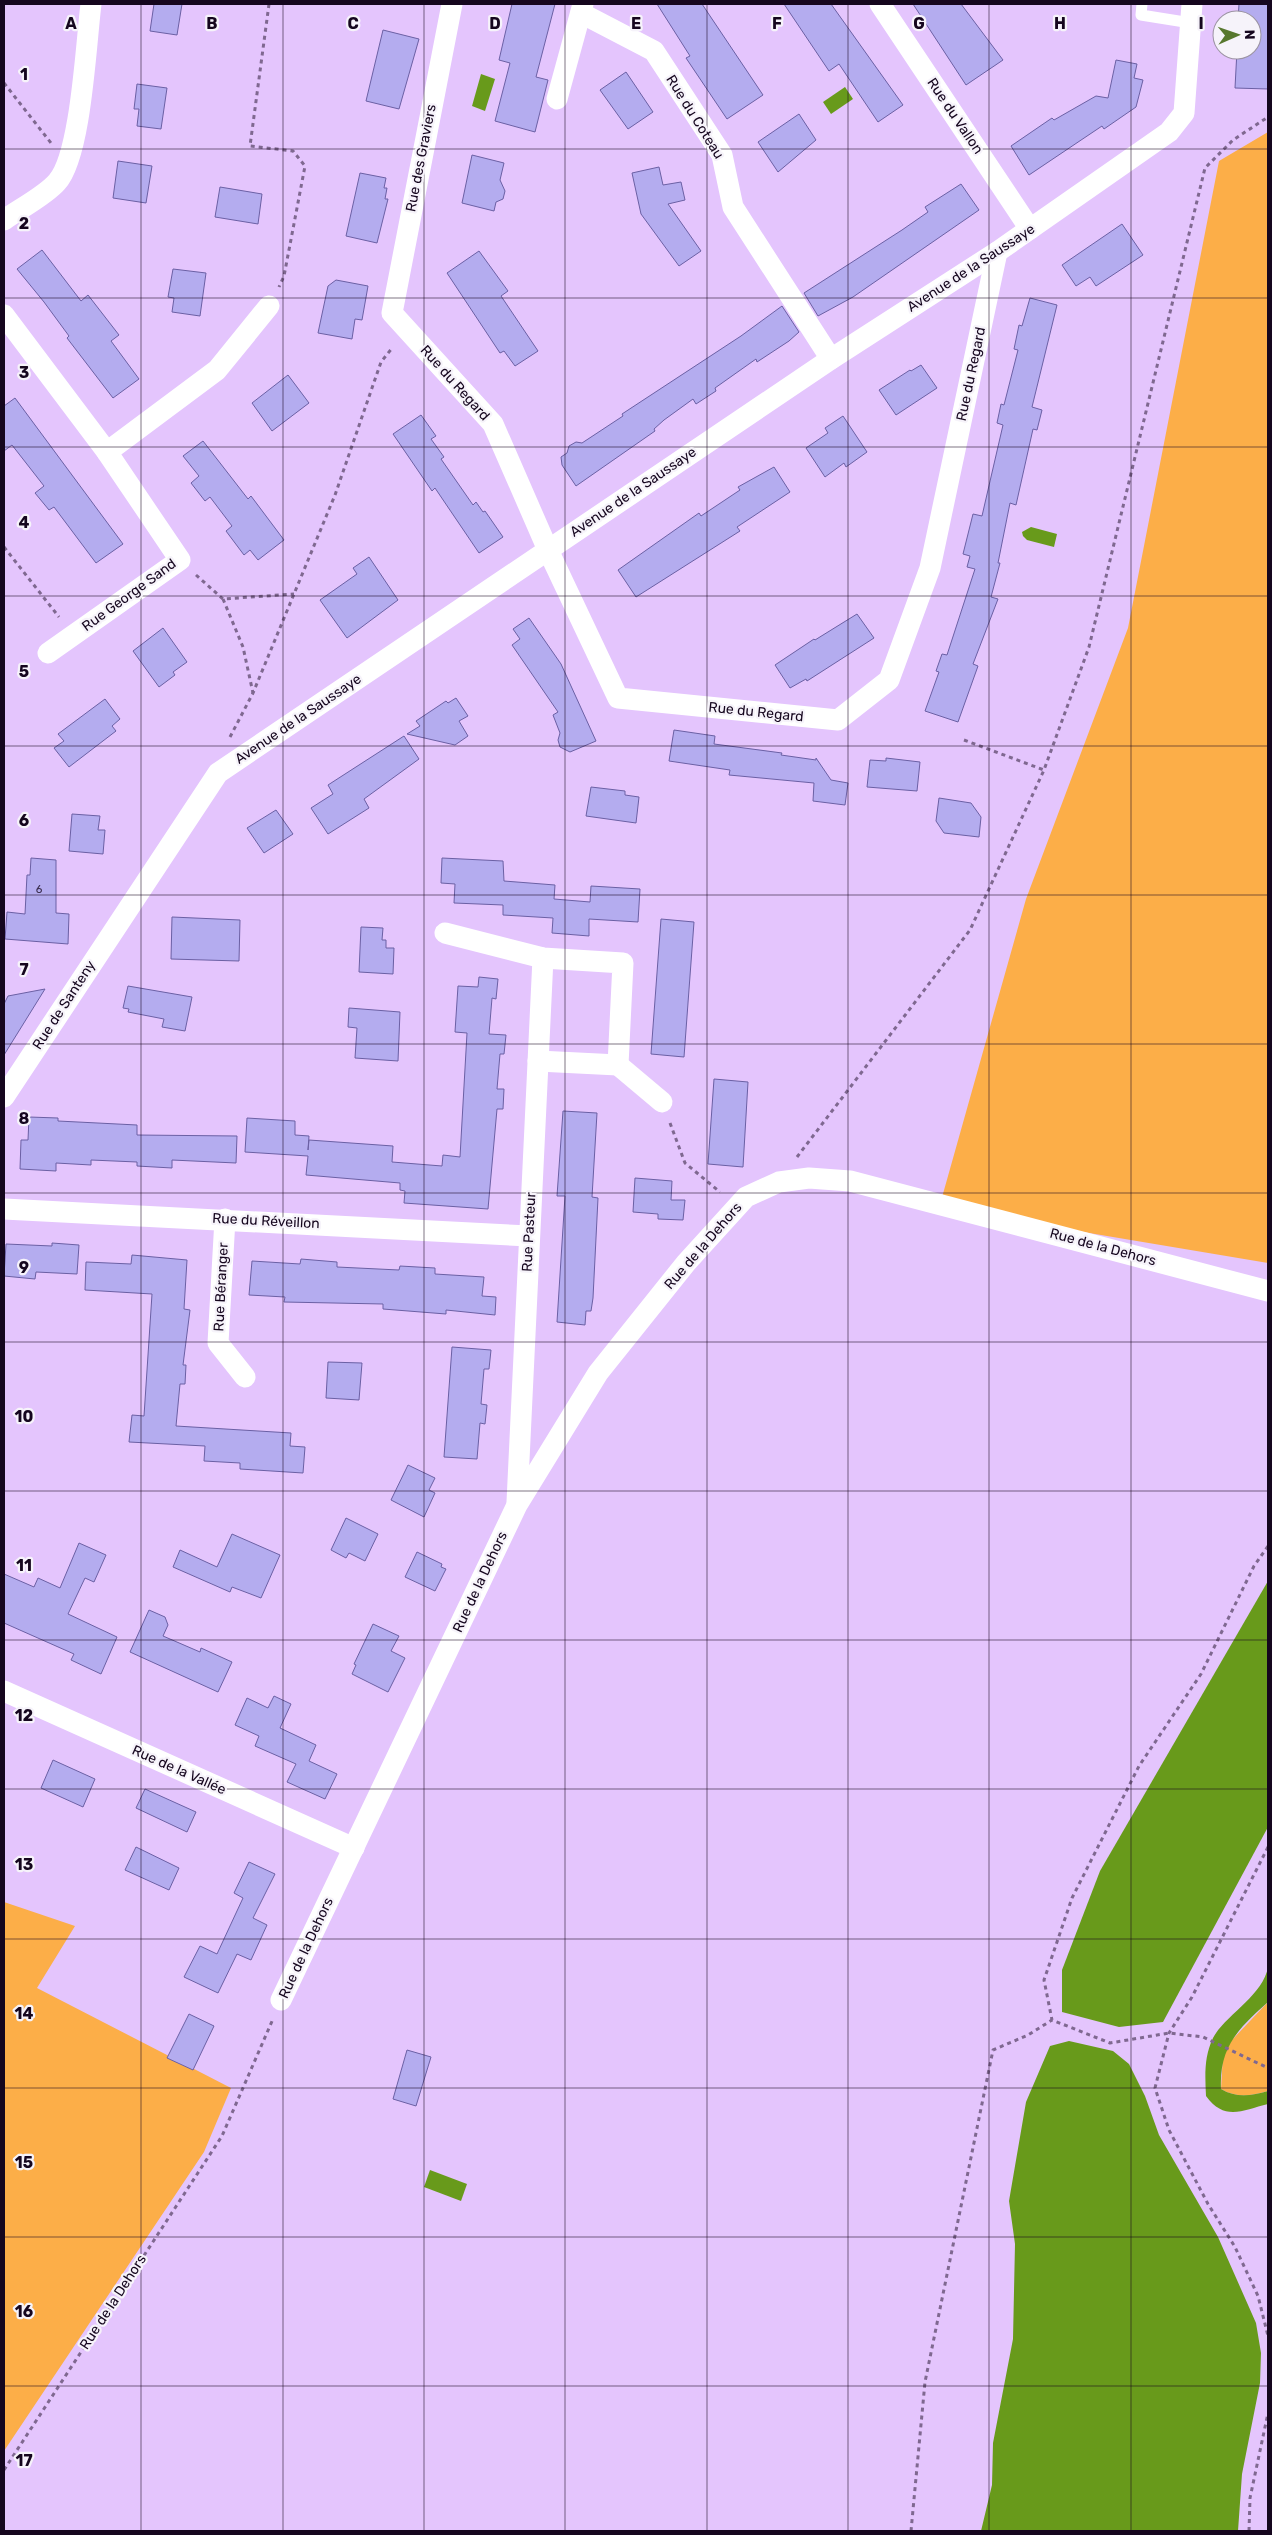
<svg xmlns="http://www.w3.org/2000/svg" width="1272" height="2535" font-family="Rubik,sans-serif">
<style>
.green{fill:#fcae48}
.water{fill:#689a1b}
.building{fill:#b4acef;stroke:#6b60a4}
.lines{fill:none;stroke-linecap:round;stroke-linejoin:round}
.path{stroke:#7f6890;stroke-width:3;stroke-dasharray:4 4;stroke-linecap:butt}
.lane{stroke:#fff;stroke-width:11}
.street{stroke:#fff;stroke-width:21}
.grid{fill:none;stroke:#15061e;stroke-width:1;stroke-opacity:0.55}
.labels{text-anchor:middle;dominant-baseline:central;stroke-width:4.5;stroke-linejoin:round;paint-order:stroke}
.number-label{font-size:11px;fill:#3d3052}
.street-label{font-size:14px;fill:#15061e;stroke:#f6f3fa}
.grid-label{font-size:16px;text-anchor:middle;font-weight:bold;fill:#15061e;stroke:#f6f3fa;stroke-width:4.5;stroke-linejoin:round;paint-order:stroke}
</style>
<rect width="100%" height="100%" fill="#e4c5fd"/>
<!-- green -->
<g class="green">
<path d="M 1268,132 L 1268,1263 L 939,1208 L 1026,899 L 1128,628 L 1219,161 Z"/>
<path d="M 4,1902 L 75,1926 L 37,1988 L 231,2088 L 204,2152 L 4,2451 Z"/>
<path d="M 1268,2002 L 1268,2091 C 1251,2096 1236,2098 1221,2089 L 1223,2054 L 1231,2041 Z"/>
</g>
<!-- water -->
<g class="water">
<path d="M 481,74 L 495,79 L 485,111 L 472,106 Z"/>
<path d="M 845,87 L 853,99 L 831,114 L 823,102 Z"/>
<path d="M 1031,527 L 1057,534 L 1054,547 L 1027,540 L 1023,536 L 1022,532 Z"/>
<path d="M 1268,1581 L 1268,1827 L 1163,2022 L 1119,2027 L 1062,2012 L 1062,1970 L 1100,1871 Z"/>
<path d="M 1268,1967 L 1268,2002 C 1238,2029 1219,2047 1221,2089 C 1236,2098 1251,2096 1268,2091 L 1268,2104 C 1243,2110 1225,2122 1206,2096 C 1205,2075 1204,2057 1213,2038 C 1225,2015 1263,1996 1268,1967 Z"/>
<path d="M 1069,2041 L 1113,2051 L 1129,2064 L 1145,2096 L 1159,2135 L 1218,2237 L 1256,2323 L 1261,2353 L 1260,2383 L 1242,2474 L 1238,2531 L 981,2531 L 992,2485 L 993,2443 L 1013,2339 L 1015,2244 L 1009,2201 L 1026,2102 L 1050,2046 Z"/>
<path d="M 430,2170 L 467,2184 L 461,2201 L 424,2187 Z"/>
</g>
<!-- building -->
<g class="building">
<path d="M 154,4 L 182,4 L 177,35 L 150,31 Z"/>
<path d="M 512,4 L 555,4 L 536,77 L 548,80 L 535,132 L 495,121 L 510,63 L 499,60 Z"/>
<path d="M 657,4 L 702,4 L 763,95 L 727,119 L 686,58 L 690,56 Z"/>
<path d="M 784,4 L 831,4 L 903,105 L 878,122 L 839,64 L 829,71 Z"/>
<path d="M 913,4 L 961,4 L 1003,60 L 966,85 Z"/>
<path d="M 1239,4 L 1268,4 L 1268,89 L 1235,88 L 1237,50 L 1252,50 L 1252,20 L 1238,20 Z"/>
<path d="M 383,30 L 419,39 L 399,109 L 366,101 Z"/>
<path d="M 1116,60 L 1137,64 L 1134,78 L 1143,80 L 1136,107 L 1104,129 L 1102,126 L 1029,175 L 1011,146 L 1052,118 L 1054,120 L 1096,96 L 1108,98 Z"/>
<path d="M 626,72 L 653,112 L 628,129 L 600,90 Z"/>
<path d="M 137,84 L 167,88 L 161,129 L 137,126 L 139,109 L 134,109 Z"/>
<path d="M 799,114 L 816,140 L 778,172 L 758,142 Z"/>
<path d="M 472,155 L 504,163 L 500,180 L 505,191 L 503,199 L 496,202 L 494,211 L 462,203 Z"/>
<path d="M 118,161 L 152,166 L 146,203 L 113,198 Z"/>
<path d="M 659,167 L 663,185 L 681,182 L 685,200 L 668,204 L 701,251 L 679,266 L 641,214 L 632,173 Z"/>
<path d="M 360,173 L 386,178 L 384,188 L 387,188 L 385,199 L 388,199 L 377,243 L 346,236 Z"/>
<path d="M 961,184 L 979,210 L 853,297 L 818,316 L 804,293 L 902,230 L 928,212 L 925,207 Z"/>
<path d="M 220,187 L 262,194 L 258,224 L 215,217 Z"/>
<path d="M 1122,224 L 1143,255 L 1096,286 L 1090,277 L 1076,286 L 1062,265 Z"/>
<path d="M 42,250 L 81,301 L 88,295 L 119,335 L 111,341 L 139,379 L 113,398 L 67,338 L 69,336 L 44,302 L 17,269 Z"/>
<path d="M 479,251 L 508,291 L 501,296 L 538,351 L 515,366 L 504,351 L 500,353 L 447,273 Z"/>
<path d="M 173,269 L 206,273 L 200,316 L 172,312 L 174,298 L 168,297 Z"/>
<path d="M 336,280 L 368,286 L 362,320 L 355,319 L 352,339 L 318,333 L 328,286 Z"/>
<path d="M 1030,298 L 1057,305 L 1032,407 L 1042,410 L 1037,430 L 1033,429 L 1016,505 L 1010,503 L 998,563 L 1000,563 L 991,597 L 998,599 L 973,664 L 978,666 L 958,722 L 925,711 L 939,672 L 936,671 L 942,654 L 947,655 L 975,569 L 967,567 L 970,556 L 963,554 L 973,514 L 982,516 L 1003,425 L 997,423 L 1001,404 L 1004,405 L 1018,350 L 1014,349 L 1019,325 L 1022,326 Z"/>
<path d="M 782,306 L 799,332 L 789,341 L 757,362 L 756,359 L 715,388 L 716,391 L 696,404 L 693,399 L 664,420 L 654,429 L 655,431 L 576,486 L 562,465 L 561,457 L 567,453 L 569,446 L 576,442 L 582,443 L 623,416 L 622,414 L 741,336 Z"/>
<path d="M 921,365 L 937,388 L 896,415 L 879,390 L 910,370 L 911,371 Z"/>
<path d="M 288,375 L 309,403 L 272,431 L 252,403 Z"/>
<path d="M 15,398 L 123,544 L 96,563 L 54,507 L 49,510 L 35,493 L 44,486 L 12,445 L 4,451 L 4,406 Z"/>
<path d="M 421,415 L 436,436 L 431,439 L 444,457 L 441,459 L 473,505 L 476,502 L 483,512 L 485,511 L 503,537 L 479,553 L 435,488 L 432,491 L 393,434 Z"/>
<path d="M 843,416 L 867,452 L 846,467 L 844,463 L 825,477 L 806,448 L 828,433 L 825,428 Z"/>
<path d="M 203,441 L 248,499 L 251,496 L 284,540 L 258,560 L 250,550 L 244,555 L 226,531 L 232,526 L 210,497 L 205,501 L 191,483 L 199,476 L 183,456 Z"/>
<path d="M 774,467 L 790,492 L 737,527 L 740,531 L 636,597 L 618,570 L 699,513 L 701,516 L 740,490 L 738,487 Z"/>
<path d="M 369,557 L 398,600 L 347,638 L 320,600 L 357,574 L 353,568 Z"/>
<path d="M 857,614 L 874,638 L 807,681 L 806,679 L 790,688 L 775,665 L 814,639 L 815,640 Z"/>
<path d="M 529,618 L 561,664 L 596,741 L 570,752 L 560,747 L 558,740 L 560,733 L 553,715 L 558,712 L 512,645 L 520,639 L 513,629 Z"/>
<path d="M 163,628 L 187,662 L 173,672 L 175,675 L 159,687 L 133,651 Z"/>
<path d="M 456,698 L 468,716 L 459,721 L 468,736 L 455,745 L 407,734 L 420,726 L 416,721 L 446,701 L 448,703 Z"/>
<path d="M 105,699 L 120,719 L 112,726 L 116,731 L 69,767 L 54,748 L 64,741 L 58,734 Z"/>
<path d="M 674,730 L 715,736 L 714,744 L 782,753 L 781,755 L 816,760 L 816,758 L 831,780 L 848,783 L 845,805 L 813,801 L 814,783 L 729,775 L 730,770 L 669,761 Z"/>
<path d="M 404,736 L 419,759 L 364,799 L 369,808 L 328,834 L 311,808 L 333,794 L 328,785 Z"/>
<path d="M 886,758 L 920,762 L 917,791 L 867,787 L 870,760 L 886,761 Z"/>
<path d="M 591,787 L 625,791 L 625,795 L 639,797 L 636,823 L 586,816 Z"/>
<path d="M 939,798 L 971,803 L 981,817 L 979,837 L 944,833 L 936,821 Z"/>
<path d="M 276,810 L 293,834 L 264,853 L 247,828 Z"/>
<path d="M 72,814 L 100,816 L 98,830 L 105,830 L 103,854 L 69,851 Z"/>
<path d="M 31,858 L 56,860 L 56,913 L 69,914 L 68,944 L 5,939 L 7,912 L 25,914 L 27,875 L 30,875 Z"/>
<path d="M 442,858 L 503,861 L 504,881 L 555,885 L 554,899 L 590,902 L 591,886 L 640,889 L 638,922 L 589,919 L 589,936 L 552,933 L 553,918 L 503,915 L 503,905 L 454,903 L 455,884 L 441,883 Z"/>
<path d="M 172,917 L 240,920 L 239,961 L 171,959 Z"/>
<path d="M 661,919 L 694,922 L 684,1057 L 651,1054 Z"/>
<path d="M 361,927 L 383,928 L 382,940 L 386,940 L 386,948 L 394,948 L 393,974 L 359,972 Z"/>
<path d="M 479,977 L 498,979 L 496,999 L 492,998 L 489,1034 L 506,1035 L 504,1054 L 500,1054 L 497,1089 L 504,1089 L 503,1109 L 497,1109 L 488,1209 L 404,1203 L 405,1191 L 400,1190 L 400,1183 L 306,1175 L 308,1156 L 245,1152 L 247,1118 L 295,1121 L 295,1135 L 309,1136 L 308,1150 L 309,1140 L 393,1146 L 392,1162 L 442,1166 L 443,1155 L 460,1157 L 467,1033 L 455,1032 L 458,986 L 478,987 Z"/>
<path d="M 128,986 L 192,997 L 185,1031 L 162,1027 L 164,1019 L 128,1012 L 129,1009 L 123,1008 Z"/>
<path d="M 45,989 L 4,1055 L 4,1004 L 8,996 Z"/>
<path d="M 349,1008 L 400,1012 L 398,1061 L 355,1058 L 357,1028 L 348,1027 Z"/>
<path d="M 714,1079 L 748,1082 L 743,1167 L 708,1164 Z"/>
<path d="M 563,1111 L 597,1113 L 592,1197 L 598,1198 L 593,1298 L 591,1311 L 586,1311 L 585,1325 L 557,1322 L 565,1196 L 557,1196 Z"/>
<path d="M 29,1117 L 58,1118 L 58,1121 L 137,1125 L 137,1135 L 237,1136 L 236,1163 L 172,1160 L 172,1168 L 137,1166 L 137,1162 L 91,1160 L 91,1165 L 56,1163 L 56,1171 L 20,1169 L 21,1140 L 28,1140 Z"/>
<path d="M 635,1178 L 672,1181 L 671,1200 L 685,1200 L 683,1220 L 658,1219 L 658,1214 L 633,1212 Z"/>
<path d="M 52,1243 L 79,1245 L 77,1274 L 36,1272 L 35,1279 L 4,1276 L 6,1244 L 52,1246 Z"/>
<path d="M 132,1255 L 187,1260 L 184,1309 L 190,1310 L 183,1365 L 186,1365 L 185,1384 L 180,1384 L 176,1426 L 291,1433 L 290,1446 L 305,1447 L 303,1473 L 240,1469 L 240,1463 L 204,1461 L 205,1446 L 129,1442 L 132,1415 L 144,1416 L 152,1294 L 85,1290 L 86,1262 L 131,1264 Z"/>
<path d="M 301,1259 L 337,1262 L 337,1267 L 399,1270 L 400,1266 L 435,1268 L 435,1274 L 484,1277 L 482,1296 L 496,1297 L 495,1315 L 446,1310 L 446,1314 L 383,1309 L 383,1304 L 284,1302 L 285,1297 L 249,1295 L 252,1261 L 300,1264 Z"/>
<path d="M 452,1347 L 491,1350 L 489,1369 L 484,1369 L 481,1404 L 487,1405 L 485,1424 L 480,1423 L 477,1459 L 444,1457 Z"/>
<path d="M 328,1362 L 362,1363 L 359,1400 L 326,1398 Z"/>
<path d="M 408,1465 L 435,1478 L 429,1490 L 435,1493 L 424,1517 L 391,1500 Z"/>
<path d="M 346,1518 L 378,1534 L 365,1561 L 349,1553 L 346,1558 L 331,1550 Z"/>
<path d="M 232,1534 L 280,1555 L 261,1598 L 232,1587 L 230,1592 L 173,1567 L 180,1550 L 217,1567 Z"/>
<path d="M 79,1543 L 106,1555 L 94,1582 L 85,1578 L 68,1614 L 117,1637 L 101,1674 L 71,1660 L 74,1654 L 4,1623 L 4,1574 L 34,1587 L 38,1578 L 60,1588 Z"/>
<path d="M 417,1552 L 442,1564 L 441,1567 L 446,1569 L 435,1591 L 405,1577 Z"/>
<path d="M 149,1610 L 165,1617 L 168,1625 L 163,1636 L 200,1652 L 201,1648 L 232,1662 L 218,1692 L 130,1652 Z"/>
<path d="M 373,1624 L 399,1636 L 391,1651 L 405,1658 L 388,1692 L 352,1674 L 356,1665 L 354,1664 Z"/>
<path d="M 274,1696 L 291,1704 L 280,1728 L 316,1745 L 309,1761 L 337,1774 L 325,1799 L 287,1782 L 296,1764 L 255,1746 L 259,1736 L 235,1725 L 247,1698 L 268,1708 Z"/>
<path d="M 53,1760 L 95,1779 L 83,1807 L 41,1788 Z"/>
<path d="M 145,1789 L 196,1812 L 187,1832 L 136,1808 Z"/>
<path d="M 136,1847 L 179,1868 L 169,1890 L 125,1870 Z"/>
<path d="M 249,1862 L 275,1874 L 253,1918 L 267,1925 L 251,1960 L 237,1954 L 218,1993 L 184,1977 L 200,1946 L 217,1954 L 243,1898 L 234,1893 Z"/>
<path d="M 189,2014 L 214,2026 L 193,2070 L 167,2058 Z"/>
<path d="M 407,2050 L 431,2057 L 416,2106 L 393,2099 Z"/>
</g>
<g class="lines">
<!-- path -->
<g class="path">
<path d="M 269,4 L 250,146 L 293,151 L 305,166 L 284,276 L 279,287"/>
<path d="M 4,83 L 51,143"/>
<path d="M 4,547 L 59,617"/>
<path d="M 196,575 L 223,599 L 294,594"/>
<path d="M 223,599 L 243,647 L 253,693"/>
<path d="M 230,737 L 253,693 L 335,495 L 381,362 L 393,347"/>
<path d="M 964,740 L 1044,770"/>
<path d="M 670,1123 L 685,1163 L 720,1192"/>
<path d="M 797,1157 L 970,930 L 1044,770 L 1089,647 L 1205,168 L 1233,140 L 1268,117"/>
<path d="M 1268,1546 L 1254,1566 L 1201,1674 L 1139,1766 L 1072,1898 L 1044,1980 L 1052,2020 L 1110,2043 L 1169,2033 L 1203,2037 L 1268,2068"/>
<path d="M 1268,1847 L 1192,1997 L 1169,2033 L 1155,2088 L 1169,2130 L 1208,2204 L 1235,2247 L 1258,2296 L 1268,2336"/>
<path d="M 4,2470 L 222,2136 L 273,2019"/>
<path d="M 911,2531 L 925,2382 L 993,2050 L 1028,2035 L 1052,2020"/>
<path d="M 1249,2531 L 1250,2498 L 1268,2413"/>
</g>
<!-- lane -->
<path class="lane" d="M 1142,4 L 1141,15 L 1191,23"/>
<!-- street -->
<g class="street">
<path d="M 452,4 L 392,313 L 493,424 L 548,550 L 618,698 L 838,720 L 889,680 L 930,568 L 997,252"/>
<path d="M 880,4 L 1030,229"/>
<path d="M 581,13 L 654,51 L 722,155 L 733,207 L 831,359"/>
<path d="M 557,99 L 583,4"/>
<path d="M 4,220 C 19,209 45,196 57,182 C 81,156 86,43 91,4"/>
<path d="M 4,315 L 107,452 L 180,560 L 48,653"/>
<path d="M 107,452 L 217,370 L 269,306"/>
<path d="M 445,933 L 543,958 L 623,963 L 618,1065 L 538,1061"/>
<path d="M 618,1065 L 662,1102"/>
<path d="M 4,1097 L 218,773 L 831,359 L 997,252 L 1169,132 L 1184,113 L 1192,4"/>
<path d="M 4,1209 L 529,1236"/>
<path d="M 225,1219 L 218,1343 L 245,1377"/>
<path d="M 517,1502 L 543,958"/>
<path d="M 4,1691 L 354,1848"/>
<path d="M 281,2000 L 517,1505 L 598,1373 L 686,1263 L 746,1197 L 779,1182 L 809,1178 L 850,1181 L 1268,1291"/>
</g>
</g>
<!-- grid -->
<path class="grid" d="M 141,4 L 141,2531M 283,4 L 283,2531M 424,4 L 424,2531M 565,4 L 565,2531M 707,4 L 707,2531M 848,4 L 848,2531M 989,4 L 989,2531M 1131,4 L 1131,2531M 4,149 L 1268,149M 4,298 L 1268,298M 4,447 L 1268,447M 4,596 L 1268,596M 4,746 L 1268,746M 4,895 L 1268,895M 4,1044 L 1268,1044M 4,1193 L 1268,1193M 4,1342 L 1268,1342M 4,1491 L 1268,1491M 4,1640 L 1268,1640M 4,1789 L 1268,1789M 4,1939 L 1268,1939M 4,2088 L 1268,2088M 4,2237 L 1268,2237M 4,2386 L 1268,2386"/>
<g class="labels">
<!-- number labels -->
<g class="number-label">
<text x="39" y="889">6</text>
</g>
<!-- street labels -->
<g class="street-label">
<text transform="translate(955 116) rotate(56)">Rue du Vallon</text>
<text transform="translate(695 117) rotate(58)">Rue du Coteau</text>
<text transform="translate(421 158) rotate(-79)">Rue des Graviers</text>
<text transform="translate(971 268) rotate(-33)">Avenue de la Saussaye</text>
<text transform="translate(971 374) rotate(-78)">Rue du Regard</text>
<text transform="translate(455 383) rotate(48)">Rue du Regard</text>
<text transform="translate(633 492) rotate(-34)">Avenue de la Saussaye</text>
<text transform="translate(129 595) rotate(-36)">Rue George Sand</text>
<text transform="translate(756 712) rotate(6)">Rue du Regard</text>
<text transform="translate(298 719) rotate(-34)">Avenue de la Saussaye</text>
<text transform="translate(64 1005) rotate(-57)">Rue de Santeny</text>
<text transform="translate(266 1221) rotate(3)">Rue du Réveillon</text>
<text transform="translate(529 1232) rotate(-87)">Rue Pasteur</text>
<text transform="translate(703 1246) rotate(-49)">Rue de la Dehors</text>
<text transform="translate(1103 1247) rotate(15)">Rue de la Dehors</text>
<text transform="translate(221 1287) rotate(-87)">Rue Béranger</text>
<text transform="translate(480 1582) rotate(-65)">Rue de la Dehors</text>
<text transform="translate(179 1770) rotate(24)">Rue de la Vallée</text>
<text transform="translate(306 1948) rotate(-65)">Rue de la Dehors</text>
<text transform="translate(113 2302) rotate(-57)">Rue de la Dehors</text>
</g>
</g>
<g class="grid-label">
<text x="71" y="29">A</text>
<text x="212" y="29">B</text>
<text x="353" y="29">C</text>
<text x="495" y="29">D</text>
<text x="636" y="29">E</text>
<text x="777" y="29">F</text>
<text x="919" y="29">G</text>
<text x="1060" y="29">H</text>
<text x="1201" y="29">I</text>
<text x="24" y="80">1</text>
<text x="24" y="229">2</text>
<text x="24" y="378">3</text>
<text x="24" y="528">4</text>
<text x="24" y="677">5</text>
<text x="24" y="826">6</text>
<text x="24" y="975">7</text>
<text x="24" y="1124">8</text>
<text x="24" y="1273">9</text>
<text x="24" y="1422">10</text>
<text x="24" y="1571">11</text>
<text x="24" y="1721">12</text>
<text x="24" y="1870">13</text>
<text x="24" y="2019">14</text>
<text x="24" y="2168">15</text>
<text x="24" y="2317">16</text>
<text x="24" y="2466">17</text>
</g>
<!-- border -->
<rect width="1272" height="2535" fill="none" stroke="#15061e" stroke-width="10"/>
<!-- north arrow -->
<g transform="translate(1237 35) rotate(88)"><circle r="24" fill="#f6f3fa" stroke="#9c94a2"/>
<path d="M0-4L9 19L0 12L-9 19Z" fill="#57772e"/>
<text y="-8" font-size="14" font-weight="bold" text-anchor="middle" fill="#15061e">N</text>
</g>
</svg>
